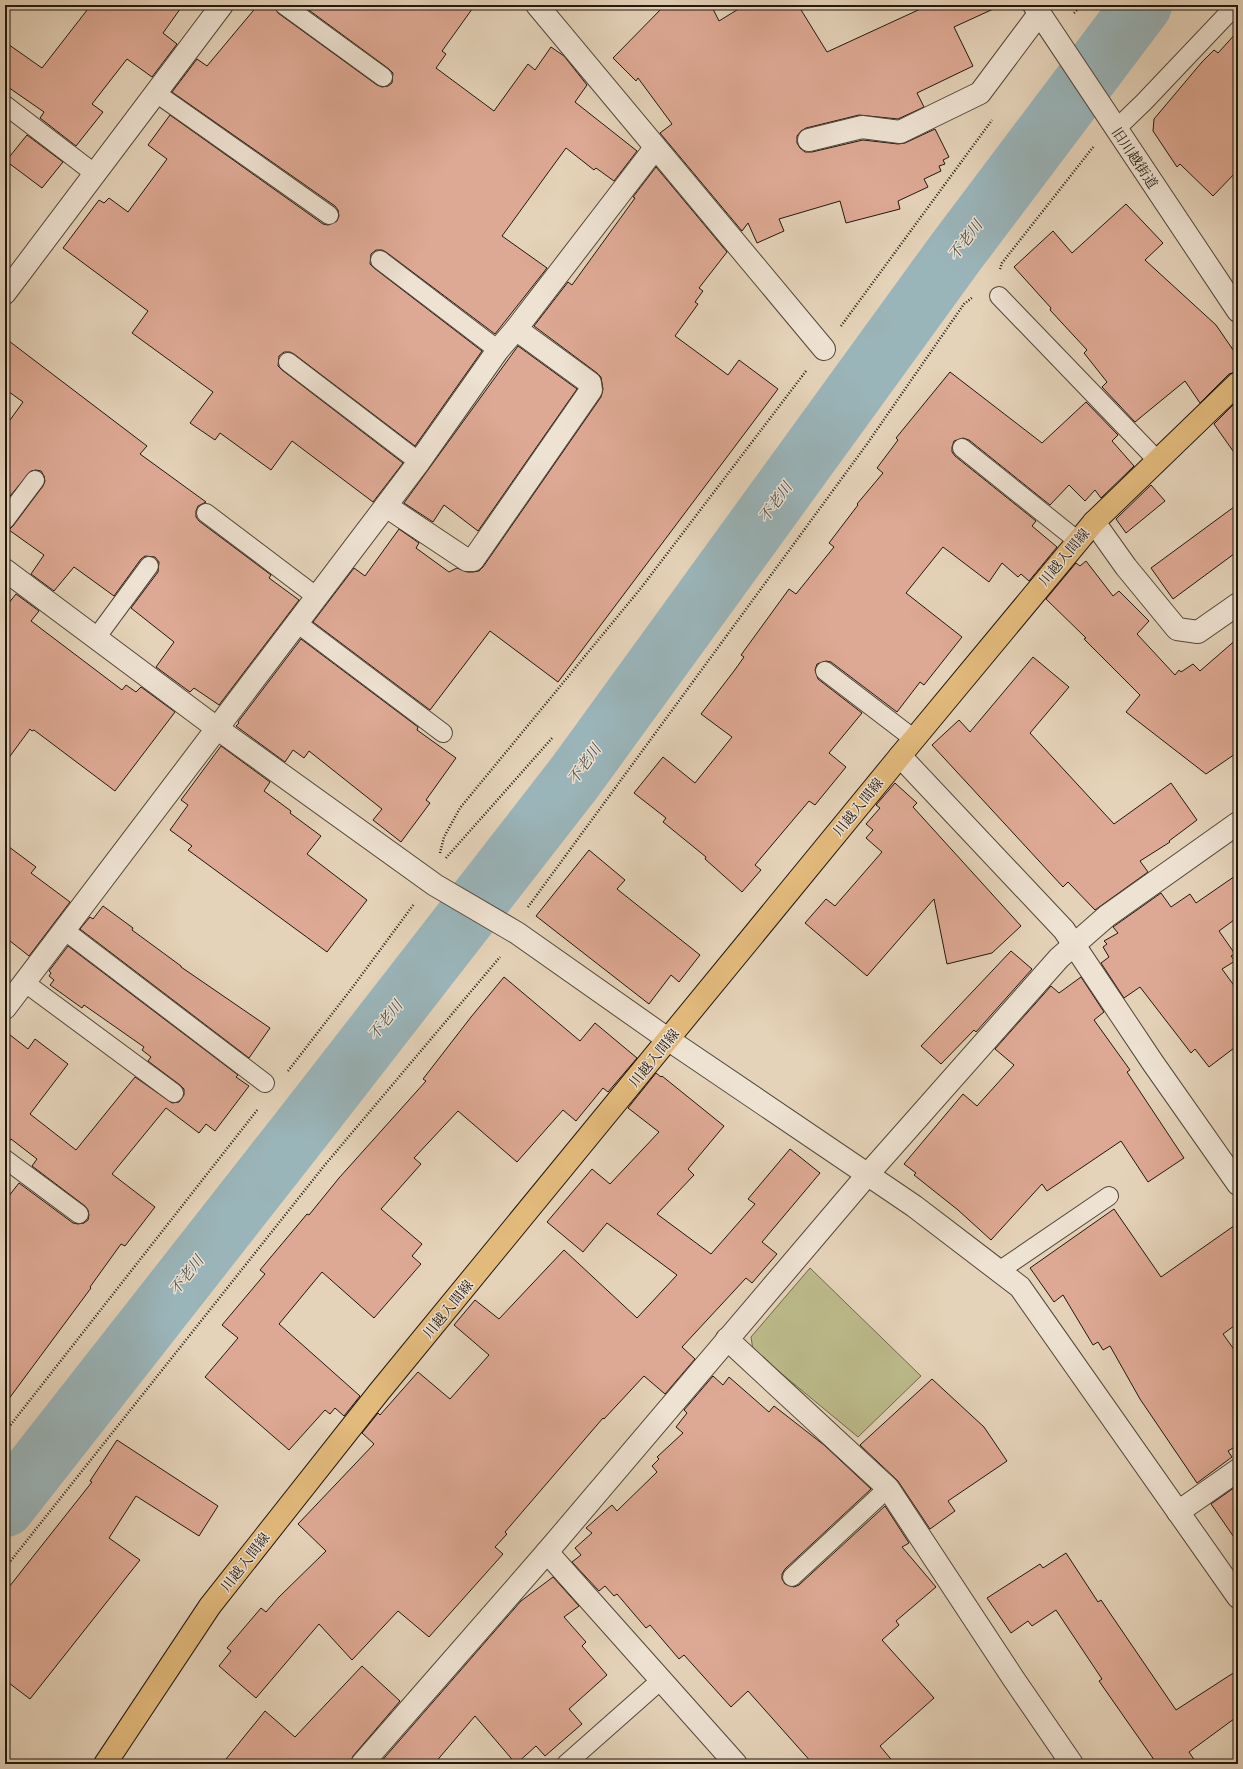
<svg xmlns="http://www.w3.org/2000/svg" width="1243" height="1769" font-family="'Gentium Book Plus','Noto Serif JP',serif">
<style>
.green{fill:#bcba8a;stroke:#6f694c}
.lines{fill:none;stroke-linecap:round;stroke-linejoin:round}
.river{stroke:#9ab5ba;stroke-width:60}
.building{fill:#dea994;stroke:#22180f}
.service-casing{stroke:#53473a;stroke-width:20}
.minor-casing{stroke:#53473a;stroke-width:24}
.primary-casing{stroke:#22180f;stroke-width:24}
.path{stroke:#22180f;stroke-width:2.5;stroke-dasharray:1 2;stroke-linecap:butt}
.service{stroke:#eee2d2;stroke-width:18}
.minor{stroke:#eee2d2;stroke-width:22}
.primary{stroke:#e2ba7c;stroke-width:22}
.labels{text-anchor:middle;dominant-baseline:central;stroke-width:3;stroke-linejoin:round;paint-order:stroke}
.street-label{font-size:14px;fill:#22180f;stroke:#eee2d2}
.water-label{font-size:15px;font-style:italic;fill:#4c4f4b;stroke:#eee2d2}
</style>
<rect width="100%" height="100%" fill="#e5d3b9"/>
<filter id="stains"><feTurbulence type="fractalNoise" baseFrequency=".005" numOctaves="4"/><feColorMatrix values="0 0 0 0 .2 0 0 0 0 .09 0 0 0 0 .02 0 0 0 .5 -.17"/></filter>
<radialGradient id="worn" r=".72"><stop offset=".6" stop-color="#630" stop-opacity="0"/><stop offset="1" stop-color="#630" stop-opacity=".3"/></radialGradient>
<!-- green -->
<path class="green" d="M 810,1268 L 921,1376 L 858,1437 L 753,1350 L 751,1337 Z"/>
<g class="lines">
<!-- river -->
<path class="river" d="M 5,1507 L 303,1127 L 575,777 L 956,252 L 1142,5"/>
</g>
<!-- building -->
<g class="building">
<path d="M 91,5 L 183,5 L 163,33 L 177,44 L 152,77 L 127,59 L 92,104 L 103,112 L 76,146 L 40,118 L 44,112 L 5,85 L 5,42 L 42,68 Z"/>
<path d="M 258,5 L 274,5 L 278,13 L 377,85 L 382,87 L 388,86 L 392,83 L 393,73 L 389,69 L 302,5 L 475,5 L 442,51 L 446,54 L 436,68 L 494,111 L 528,64 L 535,70 L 551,47 L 564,56 L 587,85 L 575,102 L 637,151 L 614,181 L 596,168 L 594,170 L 566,148 L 502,236 L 547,268 L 495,334 L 386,252 L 382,250 L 376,250 L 371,254 L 370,264 L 374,268 L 482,351 L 415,446 L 294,354 L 290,352 L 284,352 L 279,356 L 278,366 L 282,370 L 403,463 L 373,502 L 292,441 L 271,470 L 220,433 L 215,440 L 190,423 L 213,392 L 132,333 L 148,311 L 63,248 L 99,200 L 104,203 L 109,198 L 128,212 L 167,159 L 148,145 L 170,115 L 323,224 L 328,225 L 337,221 L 339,216 L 338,210 L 335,206 L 172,92 L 197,59 L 207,66 Z"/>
<path d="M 665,5 L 711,5 L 719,21 L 745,5 L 798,5 L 827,52 L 929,5 L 1002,5 L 954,27 L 973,66 L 917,93 L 924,107 L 898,119 L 859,115 L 806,128 L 801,131 L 797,136 L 797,143 L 800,148 L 805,152 L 812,152 L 863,140 L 898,144 L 905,143 L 935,129 L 949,157 L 943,160 L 945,164 L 939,166 L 941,171 L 924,179 L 928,187 L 898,201 L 900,209 L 846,223 L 840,201 L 779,219 L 784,231 L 757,243 L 748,223 L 742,231 L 660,133 L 672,124 L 638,78 L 636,81 L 613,58 Z"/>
<path d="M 1238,31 L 1238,170 L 1213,196 L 1180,164 L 1177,167 L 1153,131 L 1154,119 L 1202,62 L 1214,50 L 1218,53 Z"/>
<path d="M 27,135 L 63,162 L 42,188 L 6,161 Z"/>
<path d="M 656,167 L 727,252 L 699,288 L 703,291 L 695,302 L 698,304 L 675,336 L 728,375 L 739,360 L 778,389 L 558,682 L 490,631 L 430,710 L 313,622 L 354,568 L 365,576 L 399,529 L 419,543 L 416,548 L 449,572 L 457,568 L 467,572 L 473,572 L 479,571 L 483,567 L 601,397 L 603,389 L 601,377 L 597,373 L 534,326 L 568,282 L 572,285 L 635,198 L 633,197 Z"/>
<path d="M 1126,204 L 1163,243 L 1145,260 L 1216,325 L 1238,357 L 1238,371 L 1229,374 L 1200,403 L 1185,381 L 1135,422 L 1102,387 L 1107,382 L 1084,353 L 1087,350 L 1050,310 L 1051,308 L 1014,267 L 1053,231 L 1072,253 Z"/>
<path d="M 5,338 L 147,446 L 140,454 L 206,502 L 198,506 L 196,511 L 196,517 L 199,521 L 271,575 L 269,578 L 299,600 L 219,705 L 194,688 L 190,692 L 156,667 L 174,642 L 131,608 L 158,572 L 159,562 L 155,557 L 145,556 L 141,559 L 114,596 L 74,567 L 54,591 L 31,574 L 44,555 L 9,530 L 13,526 L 43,486 L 45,481 L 44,476 L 41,471 L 36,470 L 31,471 L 5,502 L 5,427 L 23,402 L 5,389 Z"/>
<path d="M 518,346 L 577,389 L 478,531 L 444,505 L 433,522 L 404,503 Z"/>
<path d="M 950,372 L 1042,443 L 1086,402 L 1118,435 L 1112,441 L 1134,466 L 1101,498 L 1095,490 L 1085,501 L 1069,485 L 1050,505 L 969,440 L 963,438 L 954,441 L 952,447 L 952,452 L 955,456 L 1036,521 L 1032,526 L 1057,547 L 1029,581 L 1021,574 L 1018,577 L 1002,563 L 989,582 L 943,547 L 906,593 L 962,637 L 924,685 L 920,682 L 897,712 L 831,662 L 826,661 L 817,664 L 815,670 L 818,679 L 862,713 L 829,753 L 846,767 L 815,805 L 809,801 L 755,865 L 761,870 L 742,892 L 705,859 L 706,857 L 663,822 L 666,818 L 634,793 L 663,757 L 695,783 L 732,737 L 701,714 L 734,671 L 744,657 L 741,655 L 789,589 L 796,594 L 834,547 L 829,543 L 858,505 L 857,504 L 883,473 L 877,468 L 898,440 L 896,438 Z"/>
<path d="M 1238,400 L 1238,458 L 1214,424 Z"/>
<path d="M 1151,485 L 1165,501 L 1126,533 L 1116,519 Z"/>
<path d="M 1238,504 L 1238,551 L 1173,599 L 1151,568 Z"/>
<path d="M 1086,561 L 1113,596 L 1119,591 L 1149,621 L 1137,634 L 1175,675 L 1179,670 L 1181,672 L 1193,664 L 1200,671 L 1238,638 L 1238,752 L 1206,774 L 1126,712 L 1140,695 L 1084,639 L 1086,638 L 1046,599 L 1076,563 L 1080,566 Z"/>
<path d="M 16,594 L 39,611 L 31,621 L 122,690 L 126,685 L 136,692 L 141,687 L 175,712 L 115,791 L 34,730 L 32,731 L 30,729 L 5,763 L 5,602 L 8,604 Z"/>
<path d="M 301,639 L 418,727 L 417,730 L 456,758 L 426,800 L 430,803 L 401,842 L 373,820 L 382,809 L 309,751 L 304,758 L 293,750 L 285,762 L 236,726 L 239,723 L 238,722 Z"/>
<path d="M 1033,657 L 1069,687 L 1030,733 L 1114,824 L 1171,783 L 1197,820 L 1169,841 L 1170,842 L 1140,861 L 1148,872 L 1095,910 L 1068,882 L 1063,887 L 932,745 L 959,720 L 970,732 Z"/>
<path d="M 221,746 L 270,782 L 264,791 L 291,811 L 290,813 L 321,836 L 307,854 L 367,900 L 327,952 L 188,850 L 192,846 L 170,830 L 188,805 L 181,800 Z"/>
<path d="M 895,783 L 917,803 L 913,807 L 1021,926 L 992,953 L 947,964 L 934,899 L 867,976 L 805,923 L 826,899 L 835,906 L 882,852 L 866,838 L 873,830 L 866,824 L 880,808 L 876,805 Z"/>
<path d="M 5,844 L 36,867 L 31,873 L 70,902 L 29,956 L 5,937 Z"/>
<path d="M 589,850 L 625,880 L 617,889 L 700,955 L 679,982 L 671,975 L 649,1004 L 536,916 Z"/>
<path d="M 1238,874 L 1238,917 L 1219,931 L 1235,954 L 1231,956 L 1235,961 L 1222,969 L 1238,991 L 1238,1045 L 1209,1067 L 1195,1049 L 1191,1053 L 1140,987 L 1124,998 L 1101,963 L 1109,957 L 1103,947 L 1107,944 L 1104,941 L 1118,933 L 1113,927 L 1161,893 L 1171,907 L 1190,894 L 1196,903 Z"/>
<path d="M 103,906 L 133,928 L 132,930 L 181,966 L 181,967 L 270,1028 L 249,1058 L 80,929 L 90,917 L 93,919 Z"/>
<path d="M 68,946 L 238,1075 L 236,1077 L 249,1086 L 215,1131 L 206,1124 L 199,1133 L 166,1108 L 112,1174 L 155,1207 L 125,1246 L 121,1244 L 90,1287 L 91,1288 L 5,1404 L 5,1201 L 19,1183 L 73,1223 L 78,1224 L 84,1223 L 88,1220 L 89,1215 L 88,1210 L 85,1206 L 32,1166 L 37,1159 L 11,1139 L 5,1147 L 5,1031 L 28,1049 L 35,1039 L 68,1064 L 30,1114 L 76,1150 L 135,1077 L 172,1103 L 179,1102 L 184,1095 L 184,1089 L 180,1085 L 148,1061 L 151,1057 L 142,1050 L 144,1047 L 84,1005 L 82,1008 L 50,985 L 54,980 L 49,976 L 51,973 L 49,971 Z"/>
<path d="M 1011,951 L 1032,969 L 976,1032 L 974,1030 L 941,1064 L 921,1046 Z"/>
<path d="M 504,977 L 580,1041 L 595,1023 L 637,1058 L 608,1092 L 603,1088 L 576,1121 L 563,1110 L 517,1162 L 458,1111 L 414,1158 L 421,1164 L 381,1209 L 422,1244 L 412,1256 L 421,1264 L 374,1318 L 322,1272 L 279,1324 L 360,1396 L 344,1416 L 335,1408 L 330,1414 L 325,1410 L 289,1450 L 205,1377 L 238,1338 L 222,1325 L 265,1274 L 260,1270 L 307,1214 L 309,1215 L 339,1178 L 426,1081 L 423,1079 L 471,1017 Z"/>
<path d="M 1081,977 L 1104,1012 L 1094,1020 L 1130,1070 L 1127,1072 L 1184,1158 L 1148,1182 L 1121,1141 L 1047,1191 L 1042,1184 L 991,1240 L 958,1210 L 914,1175 L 916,1173 L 904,1164 L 963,1094 L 977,1106 L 1014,1065 L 995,1049 L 1051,986 L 1059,993 Z"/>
<path d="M 656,1073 L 661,1077 L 662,1076 L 724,1126 L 688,1169 L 694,1175 L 657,1214 L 711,1254 L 755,1204 L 748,1199 L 790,1149 L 820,1173 L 762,1242 L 777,1254 L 752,1283 L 746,1278 L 682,1347 L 695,1359 L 665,1394 L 644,1376 L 604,1419 L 603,1418 L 505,1532 L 507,1534 L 495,1547 L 503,1554 L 429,1637 L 398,1611 L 352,1660 L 319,1624 L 256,1698 L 219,1666 L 231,1651 L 227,1648 L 261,1608 L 266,1612 L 279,1597 L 326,1551 L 298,1524 L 374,1444 L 362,1433 L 378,1413 L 380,1415 L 418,1372 L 450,1399 L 489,1355 L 454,1325 L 475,1300 L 499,1319 L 564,1250 L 637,1318 L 677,1275 L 607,1223 L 583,1252 L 547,1222 L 592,1169 L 610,1184 L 659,1132 L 628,1108 Z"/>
<path d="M 1114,1209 L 1161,1277 L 1238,1223 L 1238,1323 L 1223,1334 L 1238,1355 L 1238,1445 L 1228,1451 L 1232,1457 L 1197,1483 L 1140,1399 L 1110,1346 L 1103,1350 L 1098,1342 L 1093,1345 L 1063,1295 L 1054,1302 L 1030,1268 Z"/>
<path d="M 713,1376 L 723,1385 L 729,1377 L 769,1412 L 774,1406 L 824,1445 L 871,1489 L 785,1569 L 782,1574 L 782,1579 L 785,1584 L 794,1587 L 799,1585 L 885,1506 L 909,1543 L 902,1547 L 936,1587 L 896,1621 L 899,1625 L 882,1640 L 934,1698 L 880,1746 L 895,1764 L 813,1764 L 748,1691 L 731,1707 L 684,1655 L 679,1659 L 650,1625 L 646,1628 L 617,1594 L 614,1596 L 605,1586 L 599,1591 L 572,1562 L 581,1555 L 575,1548 L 592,1533 L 586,1528 L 612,1505 L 617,1511 L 657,1472 L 652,1466 L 659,1459 L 657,1457 L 683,1433 L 676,1427 L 687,1413 L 684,1410 Z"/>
<path d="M 932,1379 L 984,1427 L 1007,1461 L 948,1501 L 955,1511 L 930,1529 L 898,1481 L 860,1445 Z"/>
<path d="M 117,1440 L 218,1506 L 199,1536 L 136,1496 L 109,1538 L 140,1560 L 30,1699 L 5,1680 L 5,1592 L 92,1482 L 90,1481 Z"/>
<path d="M 1238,1485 L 1238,1543 L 1211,1504 Z"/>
<path d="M 1066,1553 L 1098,1602 L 1101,1600 L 1176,1710 L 1238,1670 L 1238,1716 L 1189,1752 L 1197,1764 L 1157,1764 L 1099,1681 L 1102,1679 L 1056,1610 L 1032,1626 L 1028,1621 L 1011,1633 L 987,1598 L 1040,1564 L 1043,1568 Z"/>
<path d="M 553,1577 L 579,1606 L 564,1617 L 586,1642 L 582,1646 L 607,1675 L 569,1709 L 582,1724 L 545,1756 L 536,1746 L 516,1764 L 475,1716 L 434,1764 L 379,1764 L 521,1601 Z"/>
<path d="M 362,1666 L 400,1701 L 353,1756 L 350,1764 L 222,1764 L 265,1711 L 295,1737 Z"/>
</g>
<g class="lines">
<defs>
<g id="service">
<path d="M 284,5 L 383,77"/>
<path d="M 156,93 L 329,215"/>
<path d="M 5,105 L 94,173"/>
<path d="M 1116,129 L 1144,102 L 1236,5"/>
<path d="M 380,260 L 498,350"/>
<path d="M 999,296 L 1157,460"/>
<path d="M 288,362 L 419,462"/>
<path d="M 962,448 L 1078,541"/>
<path d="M 206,513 L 317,597"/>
<path d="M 5,520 L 35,480"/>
<path d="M 297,623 L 443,733"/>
<path d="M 96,638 L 149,566"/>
<path d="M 825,671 L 914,739"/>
<path d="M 64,930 L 265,1083"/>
<path d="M 24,982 L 174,1093"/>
<path d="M 5,1159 L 79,1214"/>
<path d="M 999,1271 L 1109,1196"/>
<path d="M 792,1577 L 888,1488"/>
<path d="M 566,1764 L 661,1680"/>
</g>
<g id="minor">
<path d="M 537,5 L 824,349"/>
<path d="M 1034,5 L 1238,311"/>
<path d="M 809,140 L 862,127 L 900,132 L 980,93 L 1039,14"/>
<path d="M 5,293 L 222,5"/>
<path d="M 386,506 L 467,560 L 473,560 L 591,390 L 590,383 L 516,329"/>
<path d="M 1094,522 L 1126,567 L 1177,629 L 1198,632 L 1238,604"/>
<path d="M 5,570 L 218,729 L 435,885 L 517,933 L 669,1040 L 914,1206 L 1020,1287 L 1238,1597"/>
<path d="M 900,756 L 1064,930 L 1153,1063 L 1238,1184"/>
<path d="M 5,1008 L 419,462 L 498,350 L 516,329 L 655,148"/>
<path d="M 727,1339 L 888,1488 L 1013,1678 L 1072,1764"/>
<path d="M 1178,1512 L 1238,1470"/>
<path d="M 547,1552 L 736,1764"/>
<path d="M 362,1764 L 547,1552 L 868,1174 L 1059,958 L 1107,916 L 1238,823"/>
</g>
<path id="primary" d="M 105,1764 L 210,1606 L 379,1392 L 900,756 L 1094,522 L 1238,383"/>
</defs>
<!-- service casing -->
<use href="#service" class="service-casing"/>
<!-- minor casing -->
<use href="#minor" class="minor-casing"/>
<!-- primary casing -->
<use href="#primary" class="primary-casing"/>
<!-- path -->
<g class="path">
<path d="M 1074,13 L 1082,5"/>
<path d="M 1000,269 L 1002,263 L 1094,146"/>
<path d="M 841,326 L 992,120"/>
<path d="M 440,853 L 444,837 L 460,808 L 641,588 L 806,371"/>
<path d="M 446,858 L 553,737"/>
<path d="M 528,907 L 867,444 L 964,304 L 973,297"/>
<path d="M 288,1071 L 352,988 L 414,904"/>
<path d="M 5,1432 L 258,1109"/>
<path d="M 5,1568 L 324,1166 L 500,957"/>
</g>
<!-- service -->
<use href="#service" class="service"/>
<!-- minor -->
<use href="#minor" class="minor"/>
<!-- primary -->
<use href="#primary" class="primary"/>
</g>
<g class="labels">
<!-- street labels -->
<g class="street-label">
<text transform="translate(1135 158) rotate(56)">旧川越街道</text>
<text transform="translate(1064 557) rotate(-50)">川越入間線</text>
<text transform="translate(858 807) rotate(-51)">川越入間線</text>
<text transform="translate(654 1058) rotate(-51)">川越入間線</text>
<text transform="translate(448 1309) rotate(-51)">川越入間線</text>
<text transform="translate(245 1562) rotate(-52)">川越入間線</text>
</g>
<!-- water labels -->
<g class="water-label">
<text transform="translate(965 240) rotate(-53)">不老川</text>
<text transform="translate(775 502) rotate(-54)">不老川</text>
<text transform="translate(584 764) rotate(-54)">不老川</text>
<text transform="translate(385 1020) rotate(-52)">不老川</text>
<text transform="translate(186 1275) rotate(-52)">不老川</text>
</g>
</g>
<!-- margin -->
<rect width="1243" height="1769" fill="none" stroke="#e5d3b9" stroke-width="20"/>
<rect x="6" y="6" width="1231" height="1757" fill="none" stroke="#22180f" stroke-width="2"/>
<rect x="10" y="10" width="1223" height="1749" fill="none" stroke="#22180f"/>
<rect width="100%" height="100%" filter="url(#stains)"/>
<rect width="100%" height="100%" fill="url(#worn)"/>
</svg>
